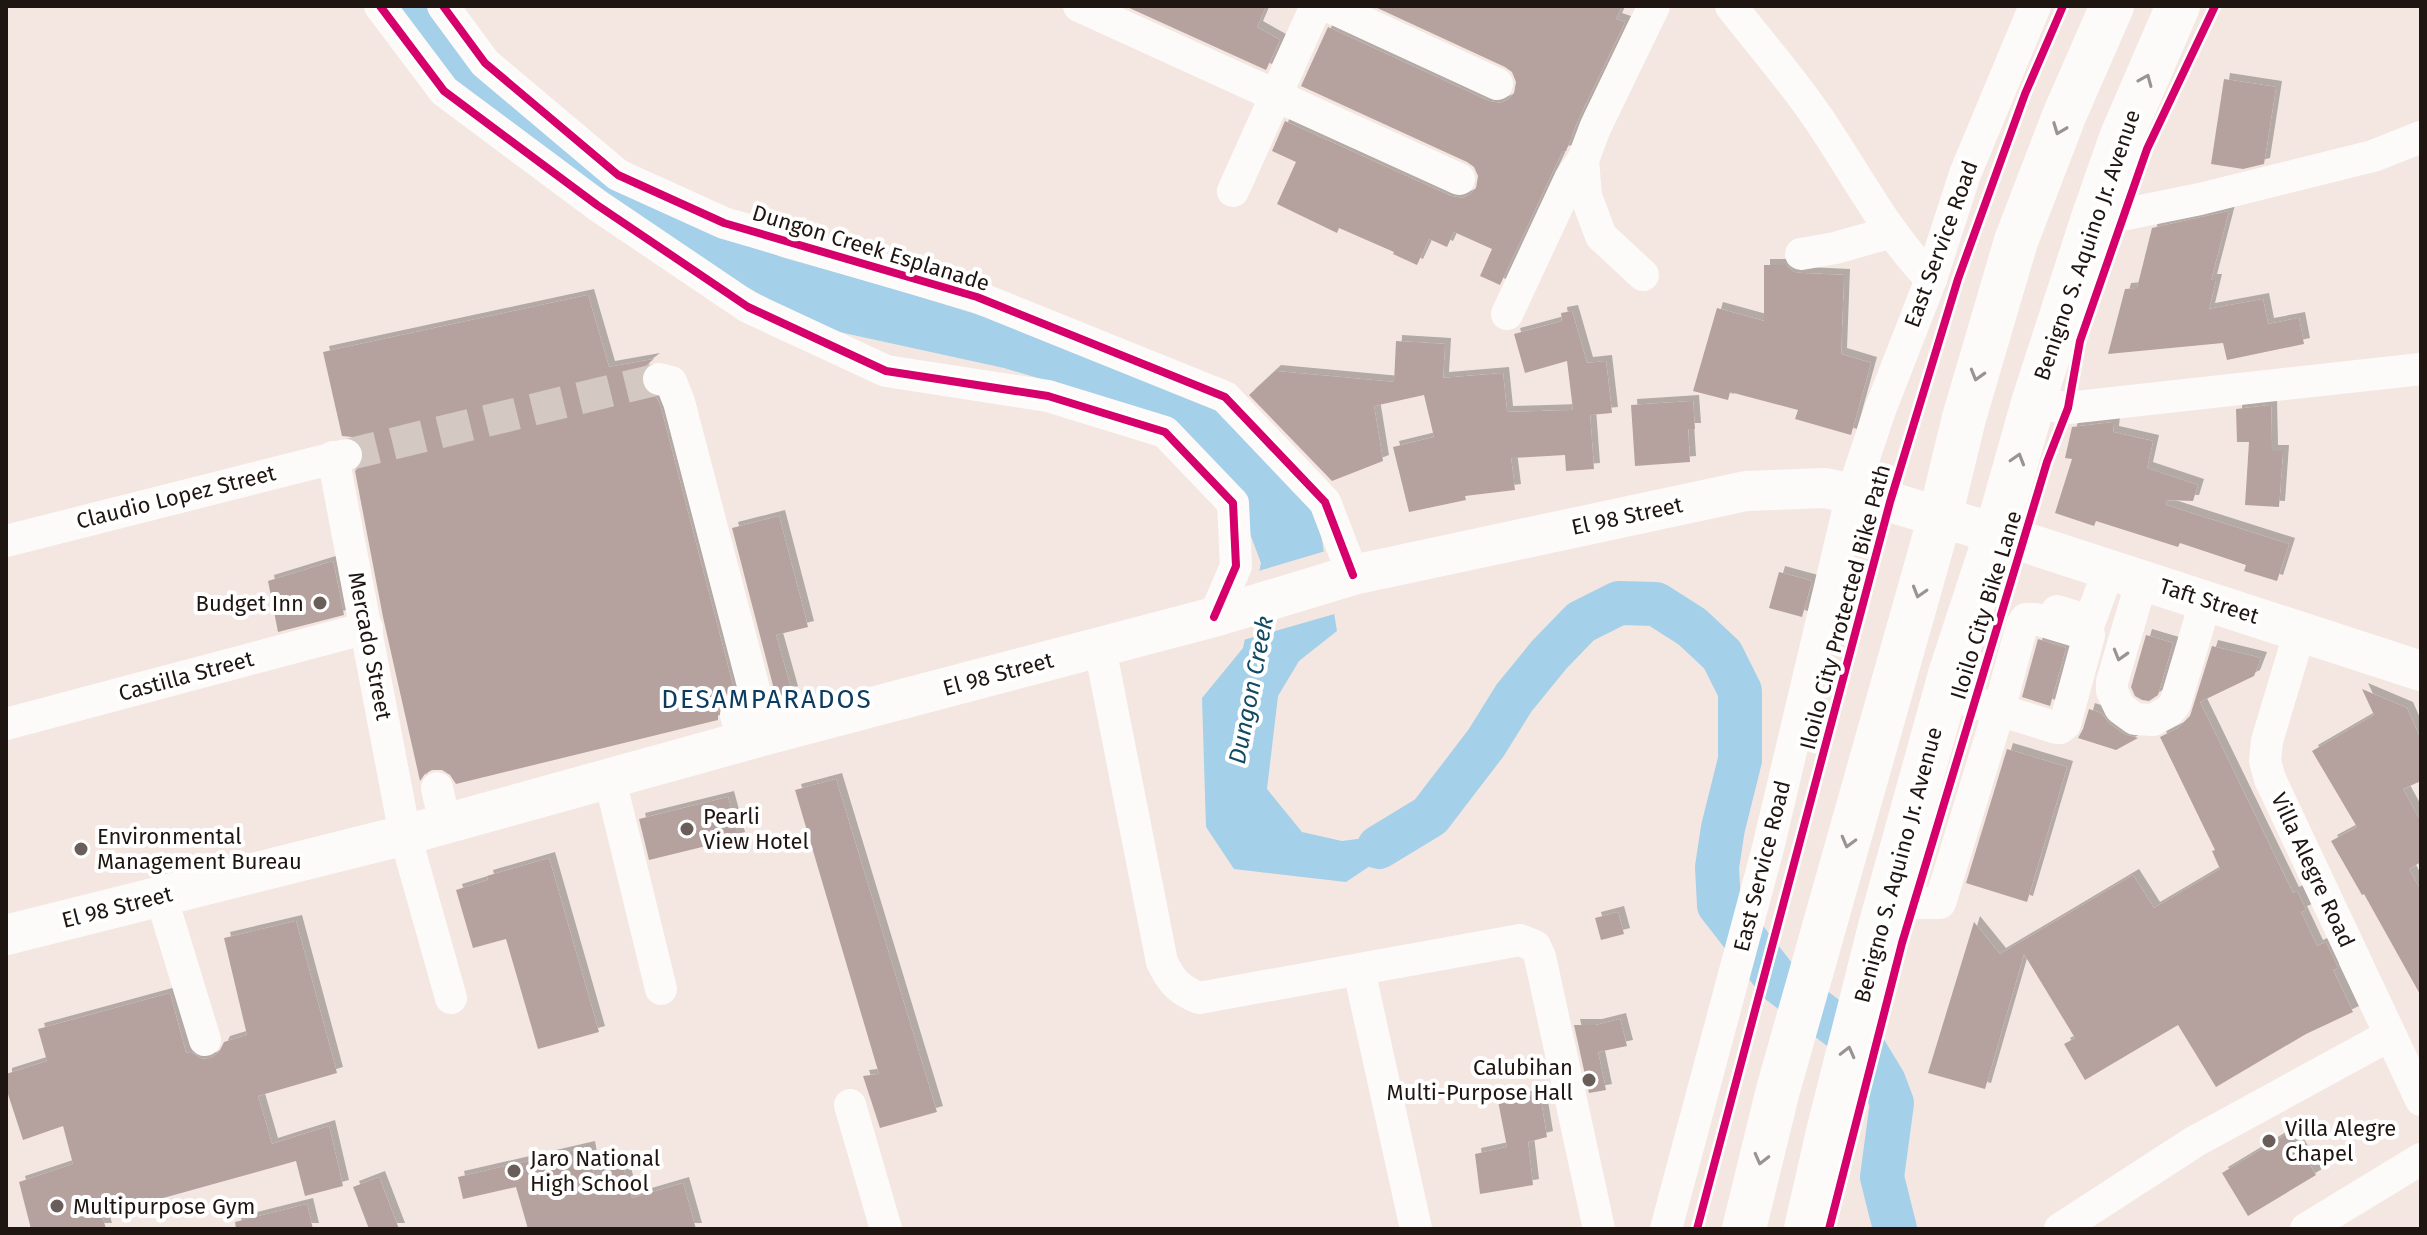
<svg xmlns="http://www.w3.org/2000/svg" width="2427" height="1235" font-family="'Fira Sans',sans-serif">
<style>
.water{fill:#a4d0e9}
.pier{fill:#f4e7e1}
.lines{fill:none;stroke-linecap:round;stroke-linejoin:round}
.river{stroke:#a4d0e9;stroke-width:44}
.building{fill:#b5a29e;filter:url(#shadow)}
.minor-tunnel{stroke:#d4c8c2;stroke-width:32;stroke-dasharray:32 16;stroke-linecap:butt}
.minor{stroke:#fdfbfa;stroke-width:32}
.major{stroke:#fdfbfa;stroke-width:40}
.highway{stroke:#fdfbfa;stroke-width:44}
.cycleway-casing{stroke:#fff;stroke-width:13}
.cycleway{stroke:#d6006c;stroke-width:8}
.oneway{stroke:#999491}
.poi-dot{fill:#6a5e5a;stroke:#fff;stroke-width:3}
.labels{text-anchor:middle;dominant-baseline:central;stroke-width:8;stroke-linejoin:round;paint-order:stroke}
.street-label{font-size:22px;fill:#1f1511;stroke:#fff}
.poi-label{font-size:22px;fill:#1f1511;stroke:#fff;text-anchor:start}
.water-label{font-size:24px;font-style:italic;fill:#124963;stroke:#fff}
.quarter-label{font-size:26px;letter-spacing:2px;fill:#0d3c60;stroke:#fff}
</style>
<defs>
<filter id="shadow"><feDropShadow dx="6" dy="-6" stdDeviation="0" flood-color="#0004"/></filter>
</defs>
<rect width="100%" height="100%" fill="#f4e7e1"/>
<!-- water -->
<path class="water" d="M 391,6 L 431,6 L 624,189 L 781,257 L 895,289 L 998,321 L 1208,401 L 1316,504 L 1337,631 L 1299,661 L 1278,696 L 1267,789 L 1302,832 L 1342,841 L 1388,835 L 1430,816 L 1382,858 L 1346,882 L 1234,869 L 1206,827 L 1202,698 L 1243,648 L 1261,563 L 1237,499 L 1165,416 L 1004,368 L 821,328 L 682,251 L 449,83 Z"/>
<!-- pier -->
<path class="pier" d="M 1329,550 L 1338,613 L 1240,641 L 1255,572 Z"/>
<g class="lines">
<!-- river -->
<path class="river" d="M 1379,847 L 1430,816 L 1486,743 L 1514,698 L 1549,655 L 1581,622 L 1619,603 L 1656,604 L 1692,627 L 1722,655 L 1740,691 L 1740,760 L 1723,828 L 1717,867 L 1719,905 L 1779,982 L 1861,1044 L 1884,1082 L 1892,1103 L 1882,1177 L 1895,1229"/>
</g>
<!-- building -->
<g class="building">
<path d="M 1125,6 L 1266,6 L 1257,27 L 1280,40 L 1266,70 Z"/>
<path d="M 1373,6 L 1622,6 L 1616,19 L 1625,22 L 1578,120 L 1566,151 L 1562,152 L 1500,285 L 1480,276 L 1492,249 L 1454,232 L 1447,247 L 1429,239 L 1417,265 L 1393,254 L 1394,252 L 1339,228 L 1337,233 L 1277,204 L 1296,162 L 1272,151 L 1285,121 L 1451,196 L 1462,198 L 1469,195 L 1476,188 L 1478,176 L 1474,167 L 1467,162 L 1301,86 L 1328,27 L 1489,101 L 1500,103 L 1509,99 L 1514,93 L 1516,82 L 1512,72 L 1505,67 Z"/>
<path d="M 2224,79 L 2276,87 L 2264,164 L 2243,169 L 2211,164 Z"/>
<path d="M 2229,211 L 2211,280 L 2216,280 L 2209,309 L 2263,299 L 2268,324 L 2299,318 L 2304,344 L 2227,360 L 2223,343 L 2108,354 L 2125,289 L 2137,288 L 2152,228 Z"/>
<path d="M 1764,265 L 1786,265 L 1794,272 L 1801,273 L 1844,275 L 1841,354 L 1871,363 L 1851,435 L 1795,419 L 1798,410 L 1730,392 L 1728,400 L 1693,391 L 1717,308 L 1764,321 Z"/>
<path d="M 588,295 L 609,367 L 654,359 L 645,366 L 641,374 L 641,383 L 646,393 L 657,398 L 661,408 L 736,697 L 730,697 L 722,702 L 718,711 L 718,720 L 456,784 L 450,775 L 442,770 L 432,770 L 425,774 L 420,781 L 383,617 L 355,471 L 364,461 L 365,451 L 359,441 L 352,437 L 342,436 L 323,352 Z"/>
<path d="M 1572,311 L 1587,363 L 1606,361 L 1612,413 L 1590,415 L 1594,469 L 1566,471 L 1565,455 L 1511,458 L 1515,490 L 1465,496 L 1466,500 L 1409,512 L 1393,447 L 1434,437 L 1424,395 L 1374,406 L 1383,461 L 1332,481 L 1249,395 L 1275,371 L 1394,382 L 1396,341 L 1445,344 L 1443,378 L 1503,373 L 1507,412 L 1573,410 L 1567,361 L 1525,373 L 1514,334 L 1562,321 L 1561,313 Z"/>
<path d="M 1693,401 L 1695,429 L 1688,429 L 1690,462 L 1635,466 L 1631,405 Z"/>
<path d="M 2271,405 L 2272,451 L 2283,451 L 2279,507 L 2245,505 L 2249,442 L 2237,442 L 2236,409 Z"/>
<path d="M 2114,422 L 2113,432 L 2153,441 L 2147,468 L 2198,485 L 2193,501 L 2167,500 L 2166,505 L 2289,544 L 2277,581 L 2244,571 L 2246,565 L 2180,543 L 2178,547 L 2096,521 L 2094,526 L 2055,513 L 2072,459 L 2065,458 L 2072,427 Z"/>
<path d="M 779,516 L 808,627 L 776,635 L 792,692 L 776,697 L 732,528 Z"/>
<path d="M 333,561 L 344,615 L 278,632 L 268,581 Z"/>
<path d="M 1779,572 L 1812,581 L 1802,617 L 1769,608 Z"/>
<path d="M 2146,635 L 2173,643 L 2158,695 L 2149,701 L 2142,700 L 2135,696 L 2131,687 Z"/>
<path d="M 2038,639 L 2066,648 L 2050,706 L 2022,697 Z"/>
<path d="M 2212,646 L 2261,658 L 2254,676 L 2200,702 L 2293,893 L 2297,891 L 2306,910 L 2301,912 L 2317,946 L 2326,942 L 2338,968 L 2333,970 L 2353,1012 L 2306,1034 L 2216,1087 L 2178,1025 L 2085,1080 L 2064,1044 L 2075,1038 L 2024,954 L 1985,1089 L 1928,1073 L 1974,922 L 2000,954 L 2133,875 L 2154,908 L 2220,869 L 2212,851 L 2215,850 L 2160,737 L 2178,728 L 2190,716 Z"/>
<path d="M 2362,689 L 2407,708 L 2421,740 L 2421,781 L 2403,789 L 2421,822 L 2421,862 L 2409,869 L 2421,891 L 2421,996 L 2364,894 L 2362,895 L 2331,841 L 2357,827 L 2312,751 L 2374,715 Z"/>
<path d="M 2089,709 L 2101,713 L 2109,723 L 2124,734 L 2138,738 L 2116,750 L 2078,738 L 2083,729 Z"/>
<path d="M 2007,749 L 2067,767 L 2027,902 L 1966,883 Z"/>
<path d="M 836,779 L 937,1112 L 880,1128 L 863,1076 L 879,1074 L 795,790 Z"/>
<path d="M 728,797 L 739,838 L 649,860 L 639,819 Z"/>
<path d="M 549,858 L 599,1032 L 538,1049 L 506,939 L 473,948 L 456,890 L 488,880 L 487,876 Z"/>
<path d="M 1618,912 L 1624,934 L 1601,940 L 1595,918 Z"/>
<path d="M 296,921 L 337,1073 L 258,1096 L 272,1144 L 329,1126 L 343,1186 L 305,1196 L 296,1161 L 102,1215 L 106,1229 L 31,1229 L 19,1182 L 73,1164 L 63,1126 L 23,1140 L 6,1088 L 6,1074 L 47,1061 L 38,1029 L 170,993 L 186,1053 L 191,1052 L 202,1059 L 211,1058 L 219,1052 L 224,1042 L 247,1035 L 224,938 Z"/>
<path d="M 1620,1019 L 1627,1046 L 1598,1052 L 1606,1090 L 1589,1093 L 1574,1025 L 1596,1025 Z"/>
<path d="M 1540,1095 L 1547,1137 L 1528,1142 L 1533,1185 L 1480,1194 L 1475,1154 L 1507,1147 L 1498,1101 Z"/>
<path d="M 2290,1132 L 2316,1175 L 2248,1216 L 2222,1173 Z"/>
<path d="M 589,1147 L 594,1175 L 623,1167 L 632,1198 L 683,1183 L 696,1229 L 528,1229 L 516,1187 L 463,1199 L 458,1177 Z"/>
<path d="M 379,1177 L 399,1229 L 369,1229 L 353,1187 Z"/>
<path d="M 307,1204 L 313,1229 L 236,1229 L 235,1222 Z"/>
</g>
<g class="lines">
<!-- minor-tunnel -->
<path class="minor-tunnel" d="M 346,455 L 659,379"/>
<!-- minor -->
<g class="minor">
<path d="M 380,6 L 444,91 L 597,205 L 748,307 L 886,371 L 1048,396 L 1165,432 L 1233,503 L 1236,566 L 1214,617"/>
<path d="M 443,6 L 485,63 L 618,175 L 724,223 L 977,297 L 1225,397 L 1325,502 L 1353,575"/>
<path d="M 1079,6 L 1459,179"/>
<path d="M 1328,6 L 1497,84"/>
<path d="M 1731,6 C 1764,48 1799,88 1828,133 C 1860,182 1889,236 1931,279"/>
<path d="M 1583,160 L 1586,196 L 1601,236 L 1643,275"/>
<path d="M 1233,191 L 1316,6"/>
<path d="M 2092,221 L 2200,199 L 2373,156 L 2421,137"/>
<path d="M 1801,254 L 1835,248 L 1892,232"/>
<path d="M 1507,314 L 1570,179 L 1583,160 L 1595,128 L 1654,6"/>
<path d="M 659,379 L 671,382 L 679,402 L 766,735"/>
<path d="M 2033,403 L 2068,408 L 2421,369"/>
<path d="M 333,457 L 405,835 L 451,998"/>
<path d="M 6,541 L 346,455"/>
<path d="M 2142,580 L 2112,682 L 2112,691 L 2120,708 L 2135,719 L 2153,720 L 2169,711 L 2175,704 L 2206,600"/>
<path d="M 2057,611 L 2090,621 L 2109,569"/>
<path d="M 2300,631 L 2267,741 L 2265,761 L 2270,779 L 2421,1100"/>
<path d="M 1100,648 L 1162,962 C 1171,981 1179,990 1199,998 L 1520,940 L 1535,946 L 1540,957 L 1599,1229"/>
<path d="M 736,715 L 743,741"/>
<path d="M 6,724 L 367,628"/>
<path d="M 610,780 L 661,989"/>
<path d="M 437,788 L 445,824"/>
<path d="M 1889,895 L 1914,903 L 1940,903 L 1999,710 L 2022,625 L 2026,619 L 2036,619 L 2089,635 L 2065,724 L 2060,728 L 2057,728 C 2019,716 1982,705 1945,693"/>
<path d="M 161,896 L 205,1040"/>
<path d="M 1359,970 L 1416,1229"/>
<path d="M 850,1105 L 886,1229"/>
<path d="M 1666,1229 L 1768,848 L 1852,494 L 1880,410 L 1931,279 L 1965,174 L 2035,6"/>
<path d="M 2060,1229 L 2194,1142 L 2390,1035"/>
<path d="M 2306,1229 L 2421,1159"/>
</g>
<!-- major -->
<path class="major" d="M 6,935 L 405,835 L 766,735 L 1214,617 L 1353,575 L 1746,491 L 1825,488 L 1890,502 L 2024,542 L 2421,671"/>
<!-- highway -->
<g class="highway">
<path d="M 1744,1229 L 1778,1090 L 1940,517 L 1964,418 L 2016,241 L 2064,116 L 2112,6"/>
<path d="M 1806,1229 L 1829,1128 L 1880,927 L 1951,671 L 1996,534 L 2033,403 L 2092,221 L 2121,138 L 2178,6"/>
</g>
<defs>
<g id="cycleway">
<path d="M 380,6 L 444,91 L 597,205 L 748,307 L 886,371 L 1048,396 L 1165,432 L 1233,503 L 1236,566 L 1214,617"/>
<path d="M 443,6 L 485,63 L 618,175 L 724,223 L 977,297 L 1225,397 L 1325,502 L 1353,575"/>
<path d="M 1697,1229 L 1890,502 L 1958,279 L 2025,94 L 2063,6"/>
<path d="M 1829,1229 L 1902,943 L 2047,462 L 2068,408 L 2080,341 L 2147,149 L 2215,6"/>
</g>
</defs>
<!-- cycleway casing -->
<use href="#cycleway" class="cycleway-casing"/>
<!-- cycleway -->
<use href="#cycleway" class="cycleway"/>
</g>
<!-- one-way arrows -->
<defs><path id="oneway-chevron" d="M-2-3.5L2.5 0L-2 3.5" fill="none" stroke-width="1.6" stroke-linecap="round" stroke-linejoin="round" transform="scale(2)"/></defs>
<g class="oneway">
<use href="#oneway-chevron" transform="translate(2146 80) rotate(-67)"/>
<use href="#oneway-chevron" transform="translate(2059 129) rotate(111)"/>
<use href="#oneway-chevron" transform="translate(1977 375) rotate(106)"/>
<use href="#oneway-chevron" transform="translate(2018 459) rotate(-73)"/>
<use href="#oneway-chevron" transform="translate(1919 592) rotate(107)"/>
<use href="#oneway-chevron" transform="translate(2120 655) rotate(106)"/>
<use href="#oneway-chevron" transform="translate(1848 842) rotate(105)"/>
<use href="#oneway-chevron" transform="translate(1848 1052) rotate(-76)"/>
<use href="#oneway-chevron" transform="translate(1761 1159) rotate(104)"/>
</g>
<!-- markers -->
<g class="poi-dot">
<circle cx="320" cy="603" r="8"/>
<circle cx="687" cy="829" r="8"/>
<circle cx="81" cy="849" r="8"/>
<circle cx="1589" cy="1080" r="8"/>
<circle cx="2269" cy="1141" r="8"/>
<circle cx="514" cy="1171" r="8"/>
<circle cx="57" cy="1206" r="8"/>
</g>
<g class="labels">
<!-- street labels -->
<g class="street-label">
<text transform="translate(1941 244) rotate(-70)">East Service Road</text>
<text transform="translate(2087 245) rotate(-71)">Benigno S. Aquino Jr. Avenue</text>
<text transform="translate(871 248) rotate(17)">Dungon Creek Esplanade</text>
<text transform="translate(176 497) rotate(-14)">Claudio Lopez Street</text>
<text transform="translate(1627 516) rotate(-12)">El 98 Street</text>
<text transform="translate(2209 601) rotate(18)">Taft Street</text>
<text transform="translate(1986 605) rotate(-73)">Iloilo City Bike Lane</text>
<text transform="translate(1845 607) rotate(-75)">Iloilo City Protected Bike Path</text>
<text transform="translate(370 646) rotate(79)">Mercado Street</text>
<text transform="translate(998 674) rotate(-15)">El 98 Street</text>
<text transform="translate(186 676) rotate(-15)">Castilla Street</text>
<text transform="translate(1898 865) rotate(-75)">Benigno S. Aquino Jr. Avenue</text>
<text transform="translate(1762 866) rotate(-76)">East Service Road</text>
<text transform="translate(2313 870) rotate(65)">Villa Alegre Road</text>
<text transform="translate(117 907) rotate(-14)">El 98 Street</text>
</g>
<!-- poi labels -->
<g class="poi-label">
<text x="304" y="603" text-anchor="end">Budget Inn</text>
<text x="703" y="816">Pearli<tspan x="703" dy="25">View Hotel</tspan></text>
<text x="97" y="836">Environmental<tspan x="97" dy="25">Management Bureau</tspan></text>
<text x="1573" y="1067" text-anchor="end">Calubihan<tspan x="1573" dy="25">Multi-Purpose Hall</tspan></text>
<text x="2285" y="1128">Villa Alegre<tspan x="2285" dy="25">Chapel</tspan></text>
<text x="530" y="1158">Jaro National<tspan x="530" dy="25">High School</tspan></text>
<text x="73" y="1206">Multipurpose Gym</text>
</g>
<!-- water labels -->
<g class="water-label">
<text transform="translate(1251 690) rotate(-79)">Dungon Creek</text>
</g>
<!-- quarter labels -->
<g class="quarter-label">
<text x="767" y="699">DESAMPARADOS</text>
</g>
</g>
<!-- border -->
<rect width="2427" height="1235" fill="none" stroke="#1f1511" stroke-width="16"/>
</svg>
